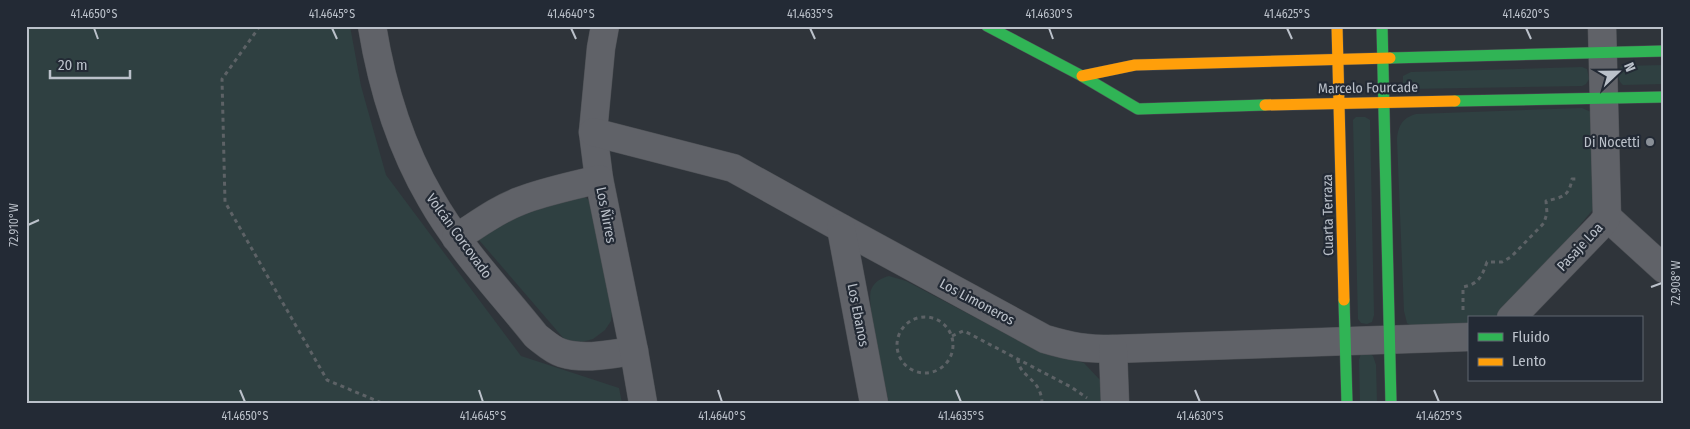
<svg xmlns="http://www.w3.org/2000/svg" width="1690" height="429" font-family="'Fira Sans Condensed',sans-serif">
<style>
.green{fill:#2f4041}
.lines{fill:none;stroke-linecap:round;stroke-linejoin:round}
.street-casing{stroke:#4d5055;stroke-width:29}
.fast-casing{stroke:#4d5055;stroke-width:12}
.slow-casing{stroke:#4d5055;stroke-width:12}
.path{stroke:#5d6266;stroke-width:3;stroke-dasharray:4 4;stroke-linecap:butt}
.street{stroke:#606268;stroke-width:28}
.fast{stroke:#30b455;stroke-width:11}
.slow{stroke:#ff9f0a;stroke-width:11}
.ticks{fill:none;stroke:#bbc1ca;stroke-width:2}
.poi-dot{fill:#8a9098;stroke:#232a35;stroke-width:2}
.labels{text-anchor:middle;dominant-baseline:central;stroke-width:4.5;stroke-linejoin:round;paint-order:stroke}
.street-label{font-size:14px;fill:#bbc1ca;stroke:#232a35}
.poi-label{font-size:14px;fill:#bbc1ca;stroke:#232a35;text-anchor:end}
.neatline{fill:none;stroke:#bbc1ca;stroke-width:2}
.ticks-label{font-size:12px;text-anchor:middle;fill:#bbc1ca}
</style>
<rect width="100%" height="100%" fill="#2f343a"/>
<!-- green -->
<g class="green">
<path d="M 26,26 L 350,26 L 361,86 L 386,175 L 521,356 L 619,388 L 622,403 L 26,403 Z"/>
<path d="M 1664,65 L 1664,84 L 1623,85 C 1617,80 1616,71 1622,66 Z"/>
<path d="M 1582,67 L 1587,69 L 1589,79 L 1586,84 L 1582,86 L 1407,89 L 1403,84 L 1403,76 L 1411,72 Z"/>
<path d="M 1582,108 L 1591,112 L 1597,205 C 1580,224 1511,312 1492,318 C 1485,319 1476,318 1469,318 L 1469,326 L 1418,331 L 1407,323 L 1404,311 L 1397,140 C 1398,126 1402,118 1416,114 Z"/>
<path d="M 1356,117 L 1365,117 L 1370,120 L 1374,315 L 1372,322 L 1367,324 L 1361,323 L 1358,319 L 1353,120 Z"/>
<path d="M 583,196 L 592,202 L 613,304 L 611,321 L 605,330 L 593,339 L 582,342 L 565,340 L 479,240 L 488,230 L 503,220 Z"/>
<path d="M 889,276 L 906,281 L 1039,351 L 1057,357 L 1073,359 L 1084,363 L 1100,380 L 1106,391 L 1107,403 L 889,403 C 885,383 866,304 871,290 C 874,282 881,278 889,276 Z"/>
<path d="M 1368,352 L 1373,356 L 1376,365 L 1377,403 L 1360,403 L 1359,360 L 1361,354 Z"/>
</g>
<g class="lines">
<defs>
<g id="street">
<path d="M 372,26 C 382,87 400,146 431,199 C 458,247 501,292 536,336 C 544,342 552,350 562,353 C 585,360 611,354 634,351"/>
<path d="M 605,26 L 601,48 L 593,132 L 599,179 L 634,351 L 643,403"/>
<path d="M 593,132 L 733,168 L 841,228 L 1045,339 C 1072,347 1086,349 1113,349 L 1469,337"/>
<path d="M 1607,217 L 1664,269"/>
<path d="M 841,228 L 874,403"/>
<path d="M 456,238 C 477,225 498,209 520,201 C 546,191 573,186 599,179"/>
<path d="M 1511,318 L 1602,224 L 1607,217 L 1602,26"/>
<path d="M 1113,349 L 1115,403"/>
</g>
<g id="fast">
<path d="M 987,26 L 1082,76 L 1138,109 L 1265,105"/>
<path d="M 1382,26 L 1391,403"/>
<path d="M 1390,58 L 1664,51"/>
<path d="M 1455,101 L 1664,97"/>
<path d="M 1344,300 L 1347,403"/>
</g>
<g id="slow">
<path d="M 1337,26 L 1344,300"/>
<path d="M 1082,76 L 1135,65 L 1390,58"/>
<path d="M 1265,105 L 1455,101"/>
</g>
</defs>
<!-- street casing -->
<use href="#street" class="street-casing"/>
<!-- fast casing -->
<use href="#fast" class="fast-casing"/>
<!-- slow casing -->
<use href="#slow" class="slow-casing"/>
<!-- path -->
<g class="path">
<path d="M 260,26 L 222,79 L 225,202 L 327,380 L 382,403"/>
<path d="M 1463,310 L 1463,287 C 1479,284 1482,276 1487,262 L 1502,262 L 1511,257 L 1544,223 L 1547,213 L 1546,201 C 1562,197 1569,197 1572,179 L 1579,179"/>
<circle cx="925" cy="345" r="28"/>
<path d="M 952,336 L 963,331 L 968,333 L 1071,387 L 1087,398"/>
<path d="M 1018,359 C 1018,373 1034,378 1039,390 C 1041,394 1042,399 1042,403"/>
</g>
<!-- street -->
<use href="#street" class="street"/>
<!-- fast -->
<use href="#fast" class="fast"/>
<!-- slow -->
<use href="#slow" class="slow"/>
</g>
<!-- ticks -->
<path class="ticks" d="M 94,28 L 98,39M 332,28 L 337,39M 571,28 L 576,39M 810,28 L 815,39M 1049,28 L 1053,39M 1287,28 L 1292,39M 1526,28 L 1531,39M 28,225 L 39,220M 1651,287 L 1662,283M 240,390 L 245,402M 479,390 L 483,402M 718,390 L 722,402M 956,390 L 961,402M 1195,390 L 1200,402M 1434,390 L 1439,402"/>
<!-- markers -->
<circle class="poi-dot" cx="1650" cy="142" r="5"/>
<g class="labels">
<!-- street labels -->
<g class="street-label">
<text transform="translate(1368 88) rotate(-1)">Marcelo Fourcade</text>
<text transform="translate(606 215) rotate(79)">Los Ñirres</text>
<text transform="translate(1328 215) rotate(-91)">Cuarta Terraza</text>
<text transform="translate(459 236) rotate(54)">Volcán Corcovado</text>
<text transform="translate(1580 247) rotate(-47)">Pasaje Loa</text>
<text transform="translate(977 302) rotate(28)">Los Limoneros</text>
<text transform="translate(858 315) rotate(79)">Los Ebanos</text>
</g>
<!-- poi labels -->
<g class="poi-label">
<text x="1640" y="142">Di Nocetti</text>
</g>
</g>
<!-- border -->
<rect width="1690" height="429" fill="none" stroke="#232a35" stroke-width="55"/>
<!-- legend -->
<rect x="1468" y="316" width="175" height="65" fill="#232a35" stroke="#606671"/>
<rect x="1478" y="333" width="25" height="8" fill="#30b455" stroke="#606671"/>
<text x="1512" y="342" font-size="15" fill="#bbc1ca">Fluido</text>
<rect x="1478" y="358" width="25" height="8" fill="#ff9f0a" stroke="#606671"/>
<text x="1512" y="366" font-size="15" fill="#bbc1ca">Lento</text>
<!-- north arrow -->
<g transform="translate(1618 72) rotate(68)" stroke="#232a35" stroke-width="4" paint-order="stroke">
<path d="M0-4L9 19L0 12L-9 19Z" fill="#bbc1ca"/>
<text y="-8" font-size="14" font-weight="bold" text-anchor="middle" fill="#bbc1ca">N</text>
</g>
<!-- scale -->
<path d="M50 70v8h80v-8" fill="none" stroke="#bbc1ca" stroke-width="2.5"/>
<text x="58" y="70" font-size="15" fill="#bbc1ca" stroke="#232a35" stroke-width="4" paint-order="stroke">20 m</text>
<rect x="28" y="28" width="1634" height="374" class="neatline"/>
<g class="ticks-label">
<text x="94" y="18">41.4650°S</text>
<text x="332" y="18">41.4645°S</text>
<text x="571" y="18">41.4640°S</text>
<text x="810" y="18">41.4635°S</text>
<text x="1049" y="18">41.4630°S</text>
<text x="1287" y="18">41.4625°S</text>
<text x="1526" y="18">41.4620°S</text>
<text transform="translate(14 225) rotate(-90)" y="4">72.910°W</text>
<text transform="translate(1676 283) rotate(-90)" y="4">72.908°W</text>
<text x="245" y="420">41.4650°S</text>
<text x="483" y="420">41.4645°S</text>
<text x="722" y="420">41.4640°S</text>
<text x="961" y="420">41.4635°S</text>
<text x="1200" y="420">41.4630°S</text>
<text x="1439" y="420">41.4625°S</text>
</g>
</svg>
